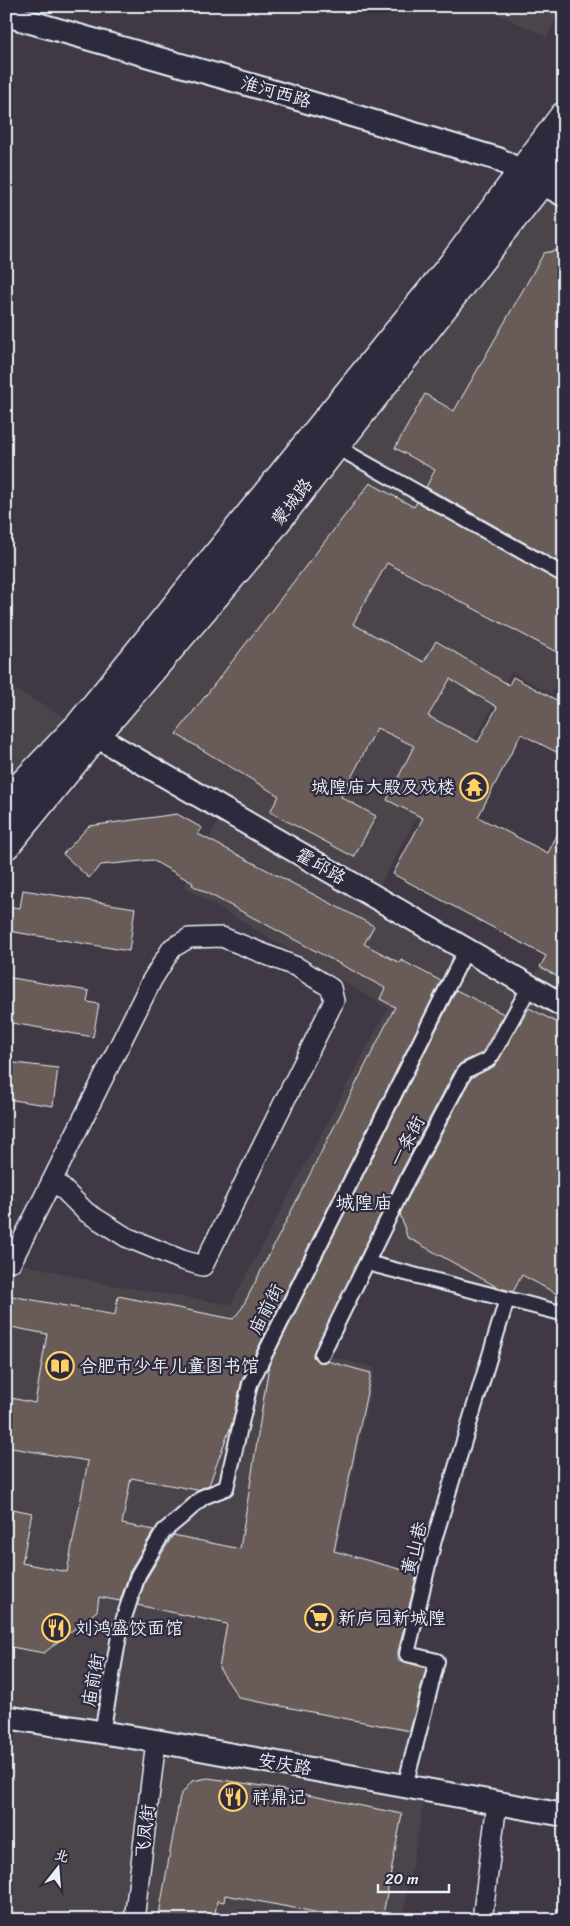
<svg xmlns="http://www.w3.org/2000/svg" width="570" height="1926" font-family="Sriracha,'LXGW WenKai TC',sans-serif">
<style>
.built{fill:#4c444b}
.building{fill:#695c58;stroke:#e8f1f8;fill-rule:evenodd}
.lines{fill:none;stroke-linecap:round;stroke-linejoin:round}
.pedestrian-casing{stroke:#e8f1f8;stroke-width:18}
.minor-casing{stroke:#e8f1f8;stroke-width:22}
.tertiary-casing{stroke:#e8f1f8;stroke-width:26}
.primary-casing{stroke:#e8f1f8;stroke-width:31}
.pedestrian{stroke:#2f2a3d;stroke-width:14}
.minor{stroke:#2f2a3d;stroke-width:19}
.tertiary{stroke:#2f2a3d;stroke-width:22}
.primary{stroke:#2f2a3d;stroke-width:28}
.labels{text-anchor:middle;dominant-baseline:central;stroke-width:4.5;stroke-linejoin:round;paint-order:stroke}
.street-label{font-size:18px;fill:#e8f1f8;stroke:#2f2a3d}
.poi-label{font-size:18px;fill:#e8f1f8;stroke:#2f2a3d;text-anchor:start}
.neighbourhood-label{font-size:19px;fill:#e8f1f8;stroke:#2f2a3d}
</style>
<rect width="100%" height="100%" fill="#403945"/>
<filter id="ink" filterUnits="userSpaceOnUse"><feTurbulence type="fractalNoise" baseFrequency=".02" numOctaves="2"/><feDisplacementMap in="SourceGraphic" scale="10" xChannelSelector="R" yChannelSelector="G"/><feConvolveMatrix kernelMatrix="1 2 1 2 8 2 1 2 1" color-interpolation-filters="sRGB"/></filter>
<g filter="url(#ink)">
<!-- built -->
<g class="built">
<path d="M 481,6 L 562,6 L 547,37 Z"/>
<path d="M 541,182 L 564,195 L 564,669 L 551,693 L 511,672 L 429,824 L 416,818 L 374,897 L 529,986 L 564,922 L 564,1314 L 367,1263 L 323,1354 L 375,1368 L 336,1552 L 423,1575 L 398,1660 L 430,1670 L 405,1786 L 426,1790 L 402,1920 L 304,1920 L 239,1908 L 237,1920 L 134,1920 L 156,1741 L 6,1717 L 6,1260 L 106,1284 L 231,1305 L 388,1008 L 184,887 L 224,810 L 95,736 Z"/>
<path d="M 6,684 L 79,726 L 6,802 Z"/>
<path d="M 6,1726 L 145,1747 L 122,1920 L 6,1920 Z"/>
</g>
<!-- building -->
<g class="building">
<path d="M 564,249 L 564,565 L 426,487 L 435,470 L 395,448 L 425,394 L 454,411 L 544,253 Z"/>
<path d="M 370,483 L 414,507 L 417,502 L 564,584 L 564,656 L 387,563 L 353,624 L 424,662 L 436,641 L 509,685 L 513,677 L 564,704 L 564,756 L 521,734 L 478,817 L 548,853 L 564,821 L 564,980 L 540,967 L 546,956 L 393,874 L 423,818 L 387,800 L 414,746 L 377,728 L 341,797 L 376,816 L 354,857 L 270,812 L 279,796 L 176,734 ZM 450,679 L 497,707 L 478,742 L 428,716 Z"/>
<path d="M 177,814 L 202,828 L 198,834 L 374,926 L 364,944 L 400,963 L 401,960 L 441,981 L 242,1380 L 232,1423 L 209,1485 L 197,1490 L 131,1478 L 122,1524 L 154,1530 L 130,1571 L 120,1601 L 99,1597 L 97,1611 L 44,1653 L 6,1646 L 6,1531 L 8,1531 L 13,1509 L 32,1513 L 22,1563 L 67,1572 L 88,1461 L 6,1447 L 6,1397 L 35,1403 L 47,1334 L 6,1326 L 6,1295 L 115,1315 L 118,1296 L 233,1319 L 242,1308 L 395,1007 L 380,999 L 385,988 L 192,885 L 193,883 L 152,860 L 101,865 L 89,878 L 63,854 L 89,826 Z"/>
<path d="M 23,890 L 135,908 L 129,951 L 8,931 L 12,907 L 20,908 Z"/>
<path d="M 6,977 L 89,991 L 87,1002 L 99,1004 L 93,1037 L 6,1022 Z"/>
<path d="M 456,990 L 504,1014 L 482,1053 L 461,1063 L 457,1067 L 399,1176 L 313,1354 L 313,1357 L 319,1362 L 327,1361 L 371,1373 L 334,1551 L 417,1574 L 398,1652 L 398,1660 L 426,1668 L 410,1731 L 239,1698 L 219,1668 L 227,1624 L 137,1605 L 146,1579 L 173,1535 L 240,1549 L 269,1365 Z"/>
<path d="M 529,1008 L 564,1026 L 564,1281 L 557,1294 L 522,1275 L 513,1292 L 497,1287 L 407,1237 L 400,1213 L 471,1078 L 495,1065 Z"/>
<path d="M 6,1062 L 58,1068 L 53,1106 L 6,1099 Z"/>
<path d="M 208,1778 L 263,1786 L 402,1814 L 382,1920 L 357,1920 L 225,1895 L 224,1902 L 217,1901 L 214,1920 L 158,1920 L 180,1796 L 192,1781 Z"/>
</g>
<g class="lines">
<defs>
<g id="pedestrian">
<path d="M 335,446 L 564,575"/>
<path d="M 367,1263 L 561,1313 L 564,1308"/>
<path d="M 322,1354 L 407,1180 L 465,1071 L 488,1060 L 492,1055 L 530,986"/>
<path d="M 102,1733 L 120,1630 L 138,1575 L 164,1531 L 181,1517 L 203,1497 L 226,1488 L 250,1384 L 466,950"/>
<path d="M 405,1786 L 437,1661 L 407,1654 L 434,1540 L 507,1299"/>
</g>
<g id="minor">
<path d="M 6,1260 L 12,1261 L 152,980 L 172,948 L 189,938 L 222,937 L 297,967 L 331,988 L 334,1001 L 203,1266 L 182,1260 L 126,1237 L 86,1212 L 53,1179"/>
<path d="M 134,1920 L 156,1741"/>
<path d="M 482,1920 L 497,1803"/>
</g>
<g id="tertiary">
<path d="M 6,15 L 261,88 L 498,159 L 564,195"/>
<path d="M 82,728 L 564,1006"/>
<path d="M 6,1717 L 156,1741 L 564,1815"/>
</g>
<g id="primary">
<path d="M 6,802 L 79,726 L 457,259 L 564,116"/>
<path d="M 6,845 L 95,736 L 258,545 L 541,182 L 564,148"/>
</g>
</defs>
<!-- pedestrian casing -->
<use href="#pedestrian" class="pedestrian-casing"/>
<!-- minor casing -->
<use href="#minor" class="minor-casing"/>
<!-- tertiary casing -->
<use href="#tertiary" class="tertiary-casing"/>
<!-- primary casing -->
<use href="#primary" class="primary-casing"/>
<!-- pedestrian -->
<use href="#pedestrian" class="pedestrian"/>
<!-- minor -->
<use href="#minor" class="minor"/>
<!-- tertiary -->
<use href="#tertiary" class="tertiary"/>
<!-- primary -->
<use href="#primary" class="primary"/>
</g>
</g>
<!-- icons -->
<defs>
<symbol id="temple-ring" viewBox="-11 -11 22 22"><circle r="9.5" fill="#2f2a3d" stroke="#ffd166" stroke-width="1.5"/><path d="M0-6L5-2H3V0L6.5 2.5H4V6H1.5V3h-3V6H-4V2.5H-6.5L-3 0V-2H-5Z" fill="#ffd166"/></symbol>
<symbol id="library-ring" viewBox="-11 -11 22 22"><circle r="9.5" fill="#2f2a3d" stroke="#ffd166" stroke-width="1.5"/><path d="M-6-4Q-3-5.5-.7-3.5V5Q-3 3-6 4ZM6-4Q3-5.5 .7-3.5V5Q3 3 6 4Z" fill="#ffd166"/></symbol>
<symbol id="supermarket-ring" viewBox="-11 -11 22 22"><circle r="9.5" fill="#2f2a3d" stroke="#ffd166" stroke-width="1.5"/><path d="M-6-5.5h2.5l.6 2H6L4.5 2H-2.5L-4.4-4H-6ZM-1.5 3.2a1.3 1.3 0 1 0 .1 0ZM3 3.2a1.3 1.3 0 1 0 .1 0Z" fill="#ffd166"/></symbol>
<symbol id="restaurant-ring" viewBox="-11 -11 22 22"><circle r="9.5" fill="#2f2a3d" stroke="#ffd166" stroke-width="1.5"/><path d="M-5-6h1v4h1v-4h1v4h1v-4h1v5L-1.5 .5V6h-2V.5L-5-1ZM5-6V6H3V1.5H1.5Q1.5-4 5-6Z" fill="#ffd166"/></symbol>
</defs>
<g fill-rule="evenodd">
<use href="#temple-ring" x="458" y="771" width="32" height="32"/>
<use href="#library-ring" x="44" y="1350" width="32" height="32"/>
<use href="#supermarket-ring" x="303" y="1602" width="32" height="32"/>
<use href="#restaurant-ring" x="40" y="1612" width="32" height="32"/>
<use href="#restaurant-ring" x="217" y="1781" width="32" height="32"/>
</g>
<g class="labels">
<!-- street labels -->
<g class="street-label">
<text transform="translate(276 92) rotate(16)">淮河西路</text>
<text transform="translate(292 502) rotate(-52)">蒙城路</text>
<text transform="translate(321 866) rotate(30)">霍邱路</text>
<text transform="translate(407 1141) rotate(-62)">一条街</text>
<text transform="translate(266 1309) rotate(-63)">庙前街</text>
<text transform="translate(414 1548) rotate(-75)">黄山巷</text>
<text transform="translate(93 1680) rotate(-80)">庙前街</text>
<text transform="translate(285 1764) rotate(10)">安庆路</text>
<text transform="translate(145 1831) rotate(-83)">飞凤街</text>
</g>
<!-- poi labels -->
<g class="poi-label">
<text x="455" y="787" text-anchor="end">城隍庙大殿及戏楼</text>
<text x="79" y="1366">合肥市少年儿童图书馆</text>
<text x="338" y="1618">新庐园新城隍</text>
<text x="75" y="1628">刘鸿盛饺面馆</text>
<text x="252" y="1797">祥鼎记</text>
</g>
<!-- neighbourhood labels -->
<g class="neighbourhood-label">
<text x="364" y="1202">城隍庙</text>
</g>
</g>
<!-- margin -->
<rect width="570" height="1926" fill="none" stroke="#2f2a3d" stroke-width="25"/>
<rect x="12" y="12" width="545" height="1901" fill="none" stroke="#e8f1f8" stroke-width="2" filter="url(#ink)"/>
<!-- north arrow -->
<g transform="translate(58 1868) rotate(17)" stroke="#2f2a3d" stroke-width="4" paint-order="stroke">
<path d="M0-4L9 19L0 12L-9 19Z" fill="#e8f1f8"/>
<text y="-8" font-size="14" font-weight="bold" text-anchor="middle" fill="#e8f1f8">北</text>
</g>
<!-- scale -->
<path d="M378 1884v8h71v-8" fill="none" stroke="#e8f1f8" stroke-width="2.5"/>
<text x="385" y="1884" font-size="15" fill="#e8f1f8" stroke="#2f2a3d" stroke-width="4" paint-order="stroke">20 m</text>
</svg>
